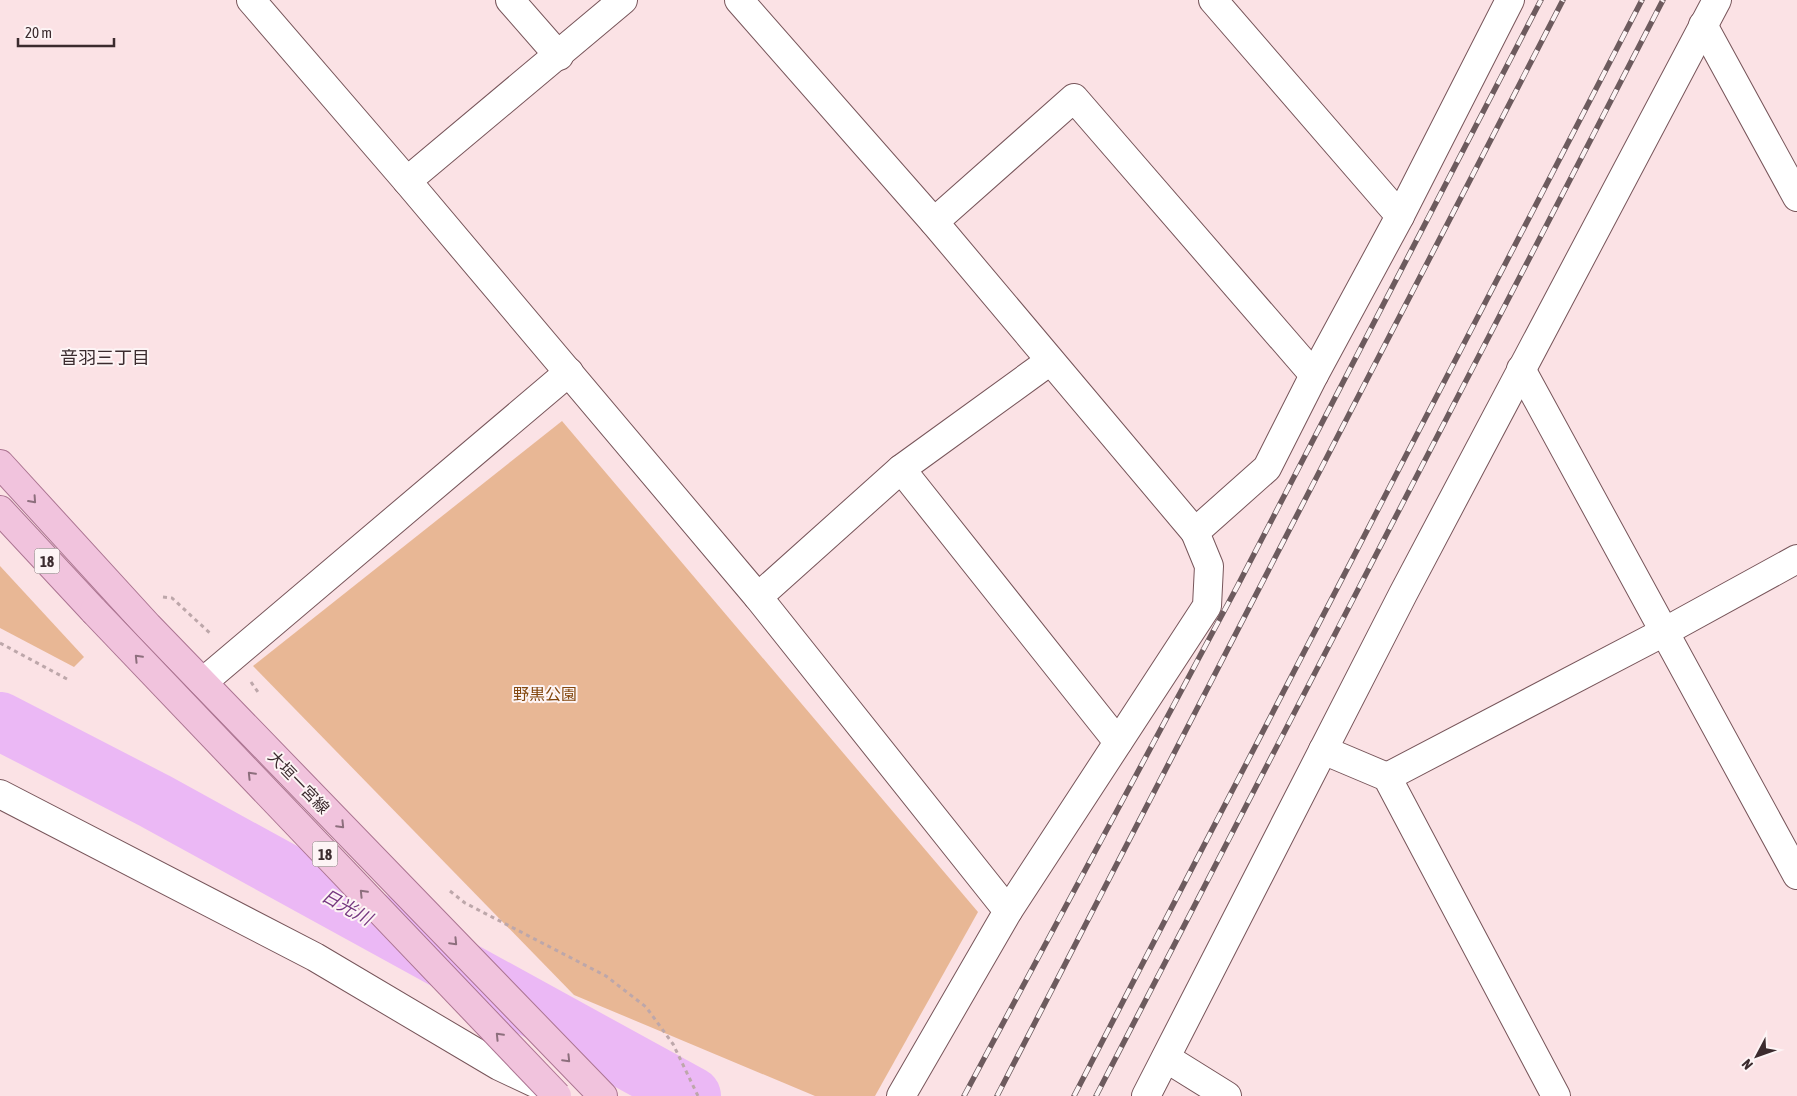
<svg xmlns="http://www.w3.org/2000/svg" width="1797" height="1096" font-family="'Asap Condensed','Noto Sans JP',sans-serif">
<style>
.green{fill:#e8b795}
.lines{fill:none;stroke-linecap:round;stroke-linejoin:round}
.river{stroke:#ebb8f5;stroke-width:58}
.street-casing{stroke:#77555a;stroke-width:30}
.primary-casing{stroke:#ab7491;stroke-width:30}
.path{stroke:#bda7aa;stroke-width:3;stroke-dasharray:4 4;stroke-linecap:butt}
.street{stroke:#fff;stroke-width:28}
.primary{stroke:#f1c3dd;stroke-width:28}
.rail-casing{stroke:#6d5b5e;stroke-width:5.5}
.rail{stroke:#fdf4f5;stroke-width:4;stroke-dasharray:11;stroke-linecap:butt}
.primary-bridge-casing{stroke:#ab7491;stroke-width:30;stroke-linecap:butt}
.primary-bridge{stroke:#f1c3dd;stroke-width:28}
.oneway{stroke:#8d6f7d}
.labels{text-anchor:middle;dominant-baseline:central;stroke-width:4;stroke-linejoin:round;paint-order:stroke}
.shield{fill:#fdf4f5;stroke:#75676a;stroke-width:1}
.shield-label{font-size:15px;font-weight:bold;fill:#3b2b2e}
.park-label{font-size:16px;fill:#82460c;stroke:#fdf4f5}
.street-label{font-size:16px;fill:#3b2b2e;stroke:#fdf4f5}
.neighbourhood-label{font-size:18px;fill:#3b2b2e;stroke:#fdf4f5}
.water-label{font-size:18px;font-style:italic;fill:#763981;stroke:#fdf4f5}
</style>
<rect width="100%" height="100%" fill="#fbe2e5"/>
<!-- green -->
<g class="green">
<path d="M 562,421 L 978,912 L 875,1096 L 815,1096 L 574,995 L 253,666 Z"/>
<path d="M 0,566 L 84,657 L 74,667 L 0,628 Z"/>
</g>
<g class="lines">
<!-- river -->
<path class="river" d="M 0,721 L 155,801 L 692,1096"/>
<defs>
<g id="street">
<path d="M 251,0 L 407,181 L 758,597 L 1008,911"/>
<path d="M 510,0 L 559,56"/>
<path d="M 739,0 L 934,222 L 1195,532"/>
<path d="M 1213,0 L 1400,216"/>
<path d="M 1703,25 L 1797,197"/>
<path d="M 407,181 L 623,0"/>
<path d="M 934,222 L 1074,98 L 1314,375"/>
<path d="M 1521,369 L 1797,875"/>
<path d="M 901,469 L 1118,742"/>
<path d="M 758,597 L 901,469 L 1050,361"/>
<path d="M 203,682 L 569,372"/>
<path d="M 1323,750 L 1387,777 L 1556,1096"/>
<path d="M 1387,777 L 1664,632 L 1797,559"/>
<path d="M 0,794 L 315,957 L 499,1066 L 550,1090"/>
<path d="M 1166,1058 L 1227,1096"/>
<path d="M 901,1096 L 1008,911 L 1207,606 L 1209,566 L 1195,532 L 1267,468 L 1314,375 L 1400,216 L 1510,0"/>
<path d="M 1146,1096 L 1403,594 L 1717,0"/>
</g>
<g id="primary">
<path d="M 0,464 L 148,626 L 603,1096"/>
<path d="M 0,510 L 94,611"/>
</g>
</defs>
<!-- street casing -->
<use href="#street" class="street-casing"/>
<!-- primary casing -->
<use href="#primary" class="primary-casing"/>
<!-- path -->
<g class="path">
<path d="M 163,597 L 172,598 L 212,635"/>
<path d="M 0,643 L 67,679"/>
<path d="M 251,682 L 260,695"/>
<path d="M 450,891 L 465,903 L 606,976 L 646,1007 L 673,1044 L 698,1096"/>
</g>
<!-- street -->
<use href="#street" class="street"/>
<!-- primary -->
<use href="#primary" class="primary"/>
<defs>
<g id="rail">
<path d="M 964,1096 L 1238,585 L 1541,0"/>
<path d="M 997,1096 L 1563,0"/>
<path d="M 1074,1096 L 1642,0"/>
<path d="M 1096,1096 L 1663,0"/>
</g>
</defs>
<!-- rail casing -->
<use href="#rail" class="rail-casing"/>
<!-- rail -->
<use href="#rail" class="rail"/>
<defs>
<path id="primary-bridge" d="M 94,611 L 557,1096"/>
</defs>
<!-- primary-bridge casing -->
<use href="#primary-bridge" class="primary-bridge-casing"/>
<!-- primary-bridge -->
<use href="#primary-bridge" class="primary-bridge"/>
</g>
<!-- one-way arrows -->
<defs><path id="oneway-chevron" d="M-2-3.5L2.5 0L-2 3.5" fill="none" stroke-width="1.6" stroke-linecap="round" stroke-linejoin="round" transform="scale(1.25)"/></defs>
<g class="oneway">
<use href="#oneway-chevron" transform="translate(33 500) rotate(48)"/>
<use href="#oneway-chevron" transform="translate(138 658) rotate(-134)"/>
<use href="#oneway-chevron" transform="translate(251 775) rotate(-134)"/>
<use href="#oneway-chevron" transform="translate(341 825) rotate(46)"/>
<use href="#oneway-chevron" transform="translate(363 893) rotate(-134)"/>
<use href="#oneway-chevron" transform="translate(454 942) rotate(46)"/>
<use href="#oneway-chevron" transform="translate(499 1036) rotate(-134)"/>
<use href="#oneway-chevron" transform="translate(567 1059) rotate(46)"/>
</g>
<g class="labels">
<!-- shield labels -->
<g class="shield">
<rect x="34.5" y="548.5" width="25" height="25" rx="4"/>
<rect x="312.5" y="841.5" width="25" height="25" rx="4"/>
</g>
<g class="shield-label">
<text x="47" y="561">18</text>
<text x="325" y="854">18</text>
</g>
<!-- park labels -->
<g class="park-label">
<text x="545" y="694">野黒公園</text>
</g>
<!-- street labels -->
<g class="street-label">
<text transform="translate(299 782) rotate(46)">大垣一宮線</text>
</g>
<!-- neighbourhood labels -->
<g class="neighbourhood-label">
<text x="105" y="357">音羽三丁目</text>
</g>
<!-- water labels -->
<g class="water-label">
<text transform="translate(347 907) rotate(29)">日光川</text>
</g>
</g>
<!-- north arrow -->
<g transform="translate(1757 1056) rotate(229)" stroke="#fdf4f5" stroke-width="4" paint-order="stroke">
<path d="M0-4L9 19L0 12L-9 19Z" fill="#3b2b2e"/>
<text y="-8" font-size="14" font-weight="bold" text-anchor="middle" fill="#3b2b2e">N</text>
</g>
<!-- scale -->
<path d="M18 38v8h96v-8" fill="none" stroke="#3b2b2e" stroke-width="2.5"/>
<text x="25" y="38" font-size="15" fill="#3b2b2e" stroke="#fdf4f5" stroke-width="4" paint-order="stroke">20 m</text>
</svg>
